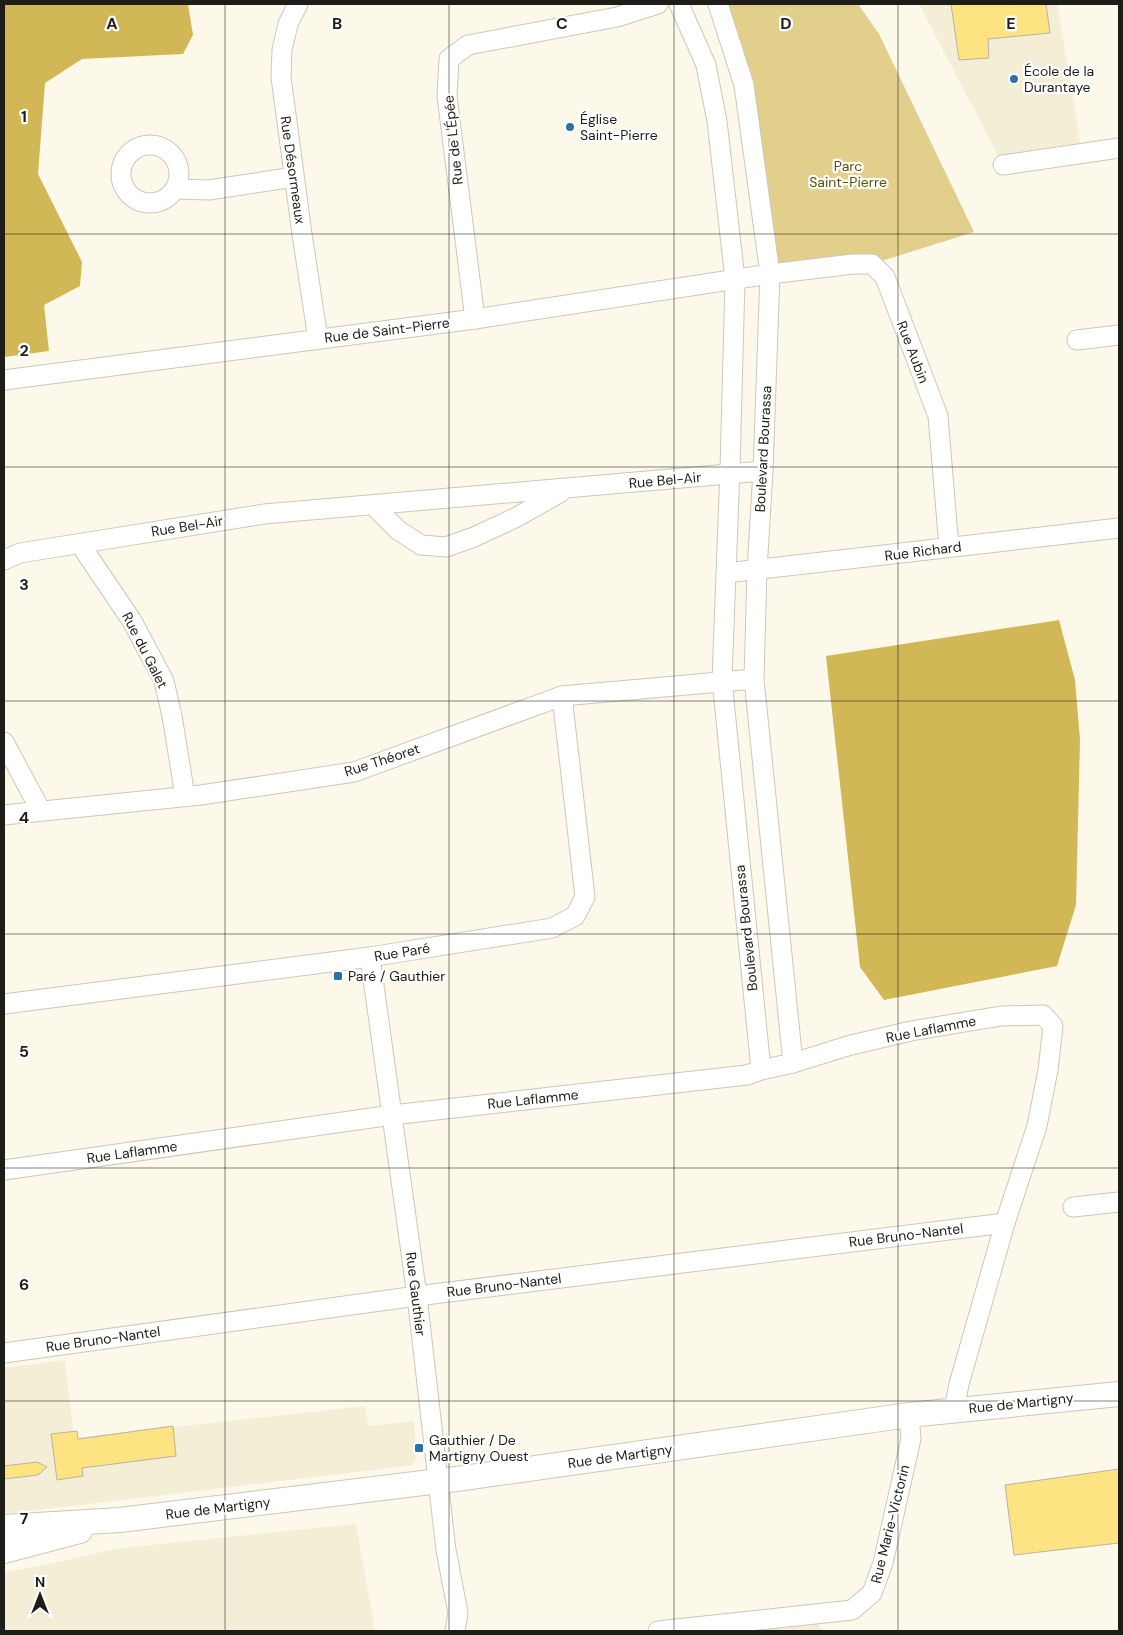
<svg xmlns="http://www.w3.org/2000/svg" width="1123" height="1635" font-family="'DM Sans',sans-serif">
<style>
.built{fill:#f4eed7}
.green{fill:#e2cf8c}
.forest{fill:#d2b756}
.building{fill:#fee382;stroke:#b7b3a5}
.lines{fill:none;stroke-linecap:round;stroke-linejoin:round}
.minor-casing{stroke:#ccc7b9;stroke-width:21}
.major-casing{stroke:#ccc7b9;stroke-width:26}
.minor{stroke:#fff;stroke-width:19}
.major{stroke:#fff;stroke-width:24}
.grid{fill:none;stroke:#1e1d17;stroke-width:1;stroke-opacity:0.55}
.poi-dot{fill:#2b71a6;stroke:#fff;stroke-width:2}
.labels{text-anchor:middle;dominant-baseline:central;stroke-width:4.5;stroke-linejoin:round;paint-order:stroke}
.poi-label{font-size:14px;fill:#1e1d17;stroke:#fff;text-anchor:start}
.street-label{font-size:14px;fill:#1e1d17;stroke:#fff}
.park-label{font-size:14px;fill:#635100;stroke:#fff}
.grid-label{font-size:16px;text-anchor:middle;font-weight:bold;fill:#1e1d17;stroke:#fff;stroke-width:4.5;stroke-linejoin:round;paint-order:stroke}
</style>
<rect width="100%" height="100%" fill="#fdf9ea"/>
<!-- built -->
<g class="built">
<path d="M 919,4 L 1057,4 L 1082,154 L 1003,165 Z"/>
<path d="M 65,1360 L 74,1438 L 365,1406 L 368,1426 L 414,1421 L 417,1459 L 411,1465 L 407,1466 L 4,1514 L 4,1368 Z"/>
<path d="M 356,1524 L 375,1631 L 4,1631 L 4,1572 L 35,1567 L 120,1548 Z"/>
<path d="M 813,1614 L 822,1631 L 658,1631 Z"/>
</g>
<!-- green -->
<path class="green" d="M 718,4 L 858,4 L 879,34 L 974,232 L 872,264 L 770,274 L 749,116 Z"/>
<!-- forest -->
<g class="forest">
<path d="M 4,4 L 188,4 L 193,35 L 183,54 L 82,59 L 45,83 L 38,174 L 82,262 L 80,286 L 44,305 L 49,351 L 4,357 Z"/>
<path d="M 1059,620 L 1075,680 L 1080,740 L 1076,905 L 1057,966 L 884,1000 L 860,967 L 826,656 Z"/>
</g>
<!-- building -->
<g class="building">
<path d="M 951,4 L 1046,4 L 1050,33 L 988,39 L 989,58 L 959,60 Z"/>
<path d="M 173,1426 L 176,1456 L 82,1468 L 83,1476 L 57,1480 L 51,1434 L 77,1431 L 78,1439 Z"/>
<path d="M 37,1462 L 47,1467 L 38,1475 L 4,1479 L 4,1466 Z"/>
<path d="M 1119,1469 L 1119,1543 L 1014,1555 L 1005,1485 Z"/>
</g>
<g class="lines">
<defs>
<g id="minor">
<path d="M 298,4 L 288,24 L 282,50 L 281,77 L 302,234 L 318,339"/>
<path d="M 679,4 L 706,65 L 717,121 L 735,279 L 730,469 L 722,680 L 761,1070"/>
<path d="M 718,4 L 744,85 L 770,274 L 763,471 L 757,570 L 754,679 L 793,1063"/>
<circle cx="150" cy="174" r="29"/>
<path d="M 1003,165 L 1119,148"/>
<path d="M 175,189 L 209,190 L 294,177"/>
<path d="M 475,319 L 447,96 L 449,59 L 468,45 L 617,17 L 658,4"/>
<path d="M 1077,340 L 1119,335"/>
<path d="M 4,380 L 475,319 L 770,274 L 853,264 L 872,264 L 885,277 L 938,416 L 949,547"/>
<path d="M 373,505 L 398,530 L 421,545 L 446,547 L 474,537 L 515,518 L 561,492"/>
<path d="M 80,544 L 132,621 L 164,681 L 172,716 L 185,796"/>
<path d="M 4,560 L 20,553 L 264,514 L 763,471"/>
<path d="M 726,573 L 1119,528"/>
<path d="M 4,742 L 41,811"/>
<path d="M 4,815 L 201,795 L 354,772 L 562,696 L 754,679"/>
<path d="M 370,957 L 417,1296 L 446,1550 L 458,1613 L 455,1631"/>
<path d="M 4,1004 L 370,957 L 552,928 L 575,916 L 585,897 L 562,696"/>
<path d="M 4,1170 L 392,1115 L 747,1075 L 761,1070 L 793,1063 L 851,1045 L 911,1031 L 1001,1016 L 1043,1015 L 1053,1026 L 1048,1070 L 1037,1126 L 1005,1223 L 959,1384 L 954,1410"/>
<path d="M 1073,1207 L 1119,1202"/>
<path d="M 4,1353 L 417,1296 L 1005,1223"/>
<path d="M 658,1631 L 852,1610 L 872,1593 L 883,1563 L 911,1439 L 909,1415"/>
</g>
<g id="major">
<path d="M 4,1527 L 120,1520 L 464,1478 L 909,1415 L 1119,1394"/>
<path d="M 4,1551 L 80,1531"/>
</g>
</defs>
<!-- minor casing -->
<use href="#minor" class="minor-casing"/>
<!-- major casing -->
<use href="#major" class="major-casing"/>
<!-- minor -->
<use href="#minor" class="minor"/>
<!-- major -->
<use href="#major" class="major"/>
</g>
<!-- grid -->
<path class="grid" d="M 225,4 L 225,1631M 449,4 L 449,1631M 674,4 L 674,1631M 898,4 L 898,1631M 4,234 L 1119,234M 4,467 L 1119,467M 4,701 L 1119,701M 4,934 L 1119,934M 4,1168 L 1119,1168M 4,1401 L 1119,1401"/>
<!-- markers -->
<g class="poi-dot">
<circle cx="1014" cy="79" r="5"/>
<circle cx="570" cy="127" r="5"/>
<rect x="333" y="971" width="10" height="10" rx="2.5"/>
<rect x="414" y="1443" width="10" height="10" rx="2.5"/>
</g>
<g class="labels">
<!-- poi labels -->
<g class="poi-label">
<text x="1024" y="71">École de la<tspan x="1024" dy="16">Durantaye</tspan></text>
<text x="580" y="119">Église<tspan x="580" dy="16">Saint-Pierre</tspan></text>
<text x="348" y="976">Paré / Gauthier</text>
<text x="429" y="1440">Gauthier / De<tspan x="429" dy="16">Martigny Ouest</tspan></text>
</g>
<!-- street labels -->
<g class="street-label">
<text transform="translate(453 140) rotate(-96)">Rue de L'Épée</text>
<text transform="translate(293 170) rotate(82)">Rue Désormeaux</text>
<text transform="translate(387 330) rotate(-7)">Rue de Saint-Pierre</text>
<text transform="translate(913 352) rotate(69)">Rue Aubin</text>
<text transform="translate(763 449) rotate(-87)">Boulevard Bourassa</text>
<text transform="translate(665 480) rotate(-5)">Rue Bel-Air</text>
<text transform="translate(187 526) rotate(-9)">Rue Bel-Air</text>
<text transform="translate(923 551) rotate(-7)">Rue Richard</text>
<text transform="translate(145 650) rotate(63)">Rue du Galet</text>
<text transform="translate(382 760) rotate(-18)">Rue Théoret</text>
<text transform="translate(746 928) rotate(-96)">Boulevard Bourassa</text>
<text transform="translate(402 952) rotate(-9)">Rue Paré</text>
<text transform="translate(931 1029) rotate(-11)">Rue Laflamme</text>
<text transform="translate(533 1099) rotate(-6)">Rue Laflamme</text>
<text transform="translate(132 1152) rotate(-8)">Rue Laflamme</text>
<text transform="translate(906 1235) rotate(-7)">Rue Bruno-Nantel</text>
<text transform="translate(504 1285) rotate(-7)">Rue Bruno-Nantel</text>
<text transform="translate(416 1294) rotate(83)">Rue Gauthier</text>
<text transform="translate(103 1339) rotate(-8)">Rue Bruno-Nantel</text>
<text transform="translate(1021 1403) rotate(-6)">Rue de Martigny</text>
<text transform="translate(620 1456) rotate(-8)">Rue de Martigny</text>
<text transform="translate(218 1508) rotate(-7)">Rue de Martigny</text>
<text transform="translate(890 1524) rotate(-76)">Rue Marie-Victorin</text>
</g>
<!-- park labels -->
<g class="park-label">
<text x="848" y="166">Parc<tspan x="848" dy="16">Saint-Pierre</tspan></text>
</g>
</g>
<g class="grid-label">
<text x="112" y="29">A</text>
<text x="337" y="29">B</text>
<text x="562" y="29">C</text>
<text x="786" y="29">D</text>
<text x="1011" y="29">E</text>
<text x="24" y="122">1</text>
<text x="24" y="356">2</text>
<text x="24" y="590">3</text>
<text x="24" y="823">4</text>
<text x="24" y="1057">5</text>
<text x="24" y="1290">6</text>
<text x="24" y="1524">7</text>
</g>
<!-- border -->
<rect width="1123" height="1635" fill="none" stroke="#1e1d17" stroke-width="10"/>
<!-- north arrow -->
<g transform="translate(40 1595)" stroke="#ffffff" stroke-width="4" paint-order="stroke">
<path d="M0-4L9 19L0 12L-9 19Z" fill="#1e1d17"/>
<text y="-8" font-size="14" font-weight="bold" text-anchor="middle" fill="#1e1d17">N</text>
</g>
</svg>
